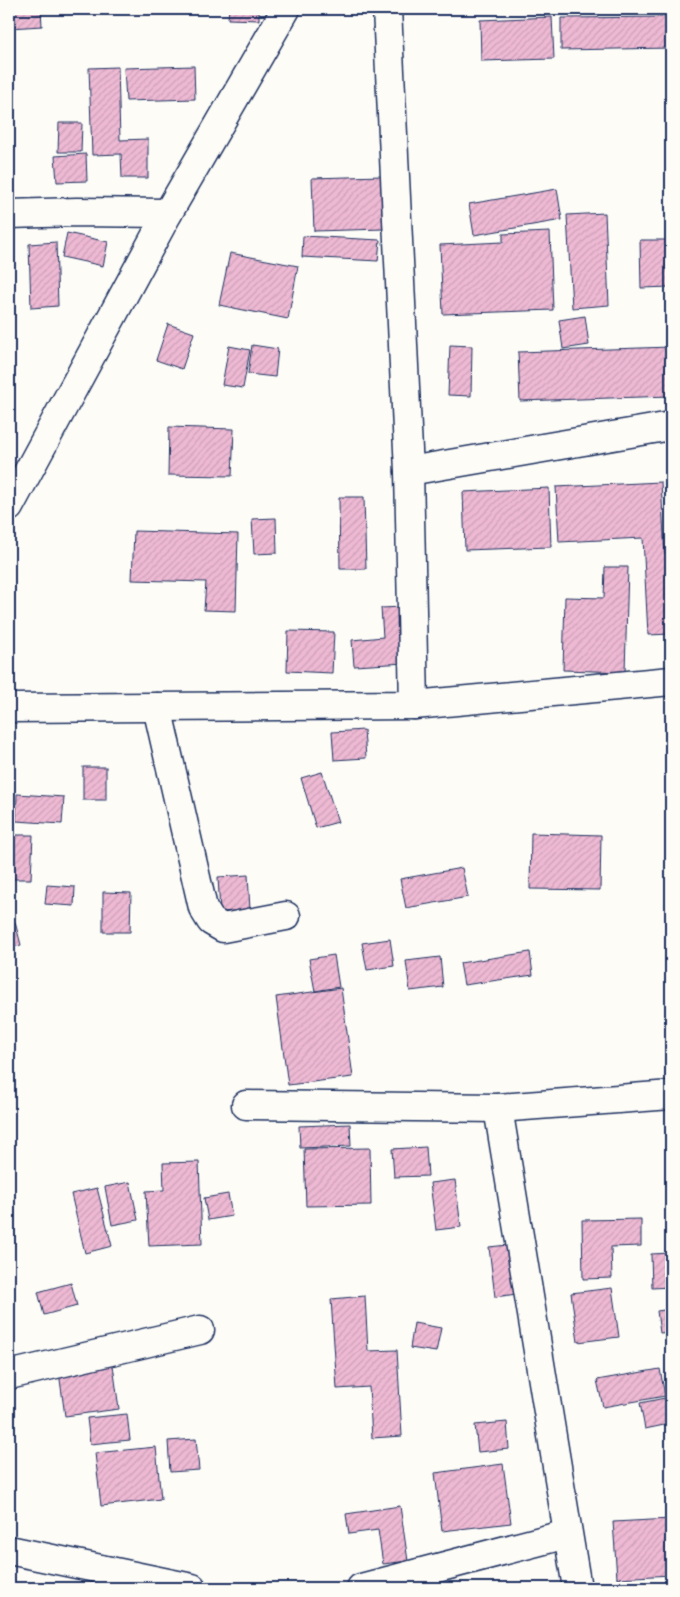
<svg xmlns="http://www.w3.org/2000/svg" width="680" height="1597" font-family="Caveat,sans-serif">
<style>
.building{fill:url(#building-hatch);stroke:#1b2f5e}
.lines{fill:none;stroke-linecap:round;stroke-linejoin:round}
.street-casing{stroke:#1b2f5e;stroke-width:31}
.street{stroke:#fdfcf7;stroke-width:28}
</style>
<defs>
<pattern id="building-hatch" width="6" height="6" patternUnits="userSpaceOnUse" patternTransform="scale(1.25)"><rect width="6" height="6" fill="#eeb9d3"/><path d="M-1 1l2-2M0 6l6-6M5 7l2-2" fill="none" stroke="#cc9fb8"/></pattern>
</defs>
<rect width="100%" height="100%" fill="#fdfcf7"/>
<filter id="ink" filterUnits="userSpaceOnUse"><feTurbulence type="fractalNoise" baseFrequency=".02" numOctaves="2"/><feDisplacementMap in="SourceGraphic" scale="10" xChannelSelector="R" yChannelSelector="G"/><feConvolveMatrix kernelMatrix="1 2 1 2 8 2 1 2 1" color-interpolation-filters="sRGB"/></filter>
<g filter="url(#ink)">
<!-- building -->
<g class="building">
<path d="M 9,9 L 41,9 L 42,26 L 9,28 Z"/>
<path d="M 229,9 L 259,9 L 259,20 L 228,19 Z"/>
<path d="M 552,17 L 554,59 L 481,61 L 480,20 Z"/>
<path d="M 671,17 L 671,48 L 561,50 L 561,18 Z"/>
<path d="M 194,66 L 195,99 L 126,101 L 124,68 Z"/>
<path d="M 118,67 L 120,140 L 148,139 L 148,178 L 122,178 L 121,154 L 92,155 L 89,68 Z"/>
<path d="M 59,123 L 82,123 L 81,152 L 58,152 Z"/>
<path d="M 86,154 L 87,181 L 57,182 L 55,156 Z"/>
<path d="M 382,176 L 384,229 L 314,231 L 312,178 Z"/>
<path d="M 557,189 L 562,220 L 474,235 L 469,204 Z"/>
<path d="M 605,213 L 609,305 L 572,308 L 567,215 Z"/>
<path d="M 550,232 L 553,310 L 443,314 L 440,245 L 503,242 L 503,234 Z"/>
<path d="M 67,233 L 108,242 L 103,266 L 62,257 Z"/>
<path d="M 303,236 L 380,240 L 378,261 L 302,257 Z"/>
<path d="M 640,240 L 671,240 L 671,287 L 641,288 Z"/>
<path d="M 56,242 L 58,306 L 31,308 L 29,244 Z"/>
<path d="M 230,253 L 298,266 L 288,319 L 219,305 Z"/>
<path d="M 585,316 L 589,345 L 563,349 L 559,320 Z"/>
<path d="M 168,324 L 194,333 L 182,369 L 156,360 Z"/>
<path d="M 252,345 L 278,349 L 275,377 L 248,374 Z"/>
<path d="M 450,345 L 472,346 L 471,396 L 448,395 Z"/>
<path d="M 229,346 L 250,350 L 243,388 L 222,385 Z"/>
<path d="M 671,347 L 671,396 L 520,401 L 518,352 Z"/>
<path d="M 169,427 L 234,429 L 232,476 L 168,475 Z"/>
<path d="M 661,482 L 665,554 L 671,553 L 671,634 L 648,635 L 643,538 L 559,542 L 556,487 Z"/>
<path d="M 549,488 L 551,547 L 465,550 L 463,492 Z"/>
<path d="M 339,497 L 364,497 L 366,569 L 340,569 Z"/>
<path d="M 276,518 L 277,553 L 254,554 L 252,519 Z"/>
<path d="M 134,531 L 238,534 L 236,611 L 204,610 L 206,582 L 132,580 Z"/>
<path d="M 605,567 L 628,567 L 625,672 L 563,670 L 565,597 L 604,598 Z"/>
<path d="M 403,607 L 406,663 L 354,666 L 352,640 L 383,637 L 381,608 Z"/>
<path d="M 288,631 L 334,632 L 332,673 L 287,671 Z"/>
<path d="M 364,730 L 366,758 L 334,760 L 332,732 Z"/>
<rect x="83" y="767" width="23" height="33"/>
<path d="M 322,772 L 338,822 L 316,828 L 301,778 Z"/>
<path d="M 17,794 L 64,797 L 62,824 L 16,821 Z"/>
<path d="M 531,833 L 601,835 L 600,890 L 530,889 Z"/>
<path d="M 9,835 L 33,835 L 31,879 L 9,879 Z"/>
<path d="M 462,868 L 468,897 L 406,908 L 400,879 Z"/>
<path d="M 248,875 L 250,910 L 220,912 L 218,877 Z"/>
<path d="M 47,885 L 75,887 L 74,906 L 45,904 Z"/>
<path d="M 103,892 L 131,893 L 130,932 L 103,932 Z"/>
<path d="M 15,922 L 21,945 L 9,948 L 9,924 Z"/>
<path d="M 390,939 L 394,966 L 367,970 L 362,943 Z"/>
<path d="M 530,952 L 533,975 L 464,985 L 460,963 Z"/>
<path d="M 334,955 L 339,987 L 315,991 L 309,959 Z"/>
<path d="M 440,957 L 443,987 L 410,991 L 406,961 Z"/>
<path d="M 341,988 L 353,1077 L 288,1085 L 276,997 Z"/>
<path d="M 350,1124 L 351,1146 L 300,1148 L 299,1126 Z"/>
<path d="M 426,1147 L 428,1176 L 394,1177 L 392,1149 Z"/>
<path d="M 370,1148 L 371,1205 L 306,1206 L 304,1149 Z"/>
<path d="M 199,1162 L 202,1244 L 149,1246 L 146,1191 L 164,1190 L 163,1163 Z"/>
<path d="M 455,1180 L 461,1227 L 436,1230 L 430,1183 Z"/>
<path d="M 130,1182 L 138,1220 L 112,1225 L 105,1187 Z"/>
<path d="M 97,1188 L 112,1246 L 85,1253 L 71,1194 Z"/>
<path d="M 228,1194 L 232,1216 L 208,1220 L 204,1198 Z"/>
<path d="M 641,1219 L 641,1246 L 611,1247 L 612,1278 L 583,1279 L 582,1220 Z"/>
<path d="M 517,1244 L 524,1293 L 495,1297 L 489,1247 Z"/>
<path d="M 671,1253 L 671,1287 L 652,1288 L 651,1254 Z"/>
<path d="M 71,1283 L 77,1306 L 44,1315 L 38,1292 Z"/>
<path d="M 612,1288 L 619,1337 L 578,1342 L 571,1293 Z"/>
<path d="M 365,1296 L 368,1351 L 397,1350 L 402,1436 L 372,1438 L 369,1387 L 337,1389 L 331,1299 Z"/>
<path d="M 671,1309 L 671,1332 L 660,1333 L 657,1311 Z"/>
<path d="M 414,1323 L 441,1328 L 436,1352 L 410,1348 Z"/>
<path d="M 112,1358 L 119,1409 L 65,1416 L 58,1365 Z"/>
<path d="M 660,1369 L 665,1396 L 603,1407 L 597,1380 Z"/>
<path d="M 665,1398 L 669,1424 L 645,1429 L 640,1403 Z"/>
<path d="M 127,1414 L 130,1440 L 90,1444 L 87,1418 Z"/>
<path d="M 507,1422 L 509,1449 L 478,1452 L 475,1425 Z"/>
<path d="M 196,1439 L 199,1470 L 170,1472 L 168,1441 Z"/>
<path d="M 156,1447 L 161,1499 L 101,1506 L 95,1453 Z"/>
<path d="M 503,1464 L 511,1523 L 442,1531 L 435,1473 Z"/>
<path d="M 400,1506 L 408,1561 L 383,1564 L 378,1530 L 349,1534 L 346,1514 Z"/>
<path d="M 671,1519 L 671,1575 L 617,1578 L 613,1522 Z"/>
</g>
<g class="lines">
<defs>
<g id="street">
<path d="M 387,9 L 409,471 L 414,705"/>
<path d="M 9,214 L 77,212 L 168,213"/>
<path d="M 409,471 L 671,426"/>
<path d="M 9,507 L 168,213 L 286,9"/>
<path d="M 157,707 L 203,908 L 211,921 L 223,928 L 286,916"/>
<path d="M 9,708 L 414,705 L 671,681"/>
<path d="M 246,1105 L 498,1108 L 671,1095"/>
<path d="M 498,1108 L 577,1588"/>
<path d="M 9,1375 L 200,1330"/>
<path d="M 9,1550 L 192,1588"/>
<path d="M 361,1588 L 567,1534"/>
</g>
</defs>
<!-- street casing -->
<use href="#street" class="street-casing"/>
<!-- street -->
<use href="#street" class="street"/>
</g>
</g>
<!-- margin -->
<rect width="680" height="1597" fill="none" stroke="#fdfcf7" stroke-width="30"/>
<rect x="15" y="15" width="650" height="1567" fill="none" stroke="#1b2f5e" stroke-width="2" filter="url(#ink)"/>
</svg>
